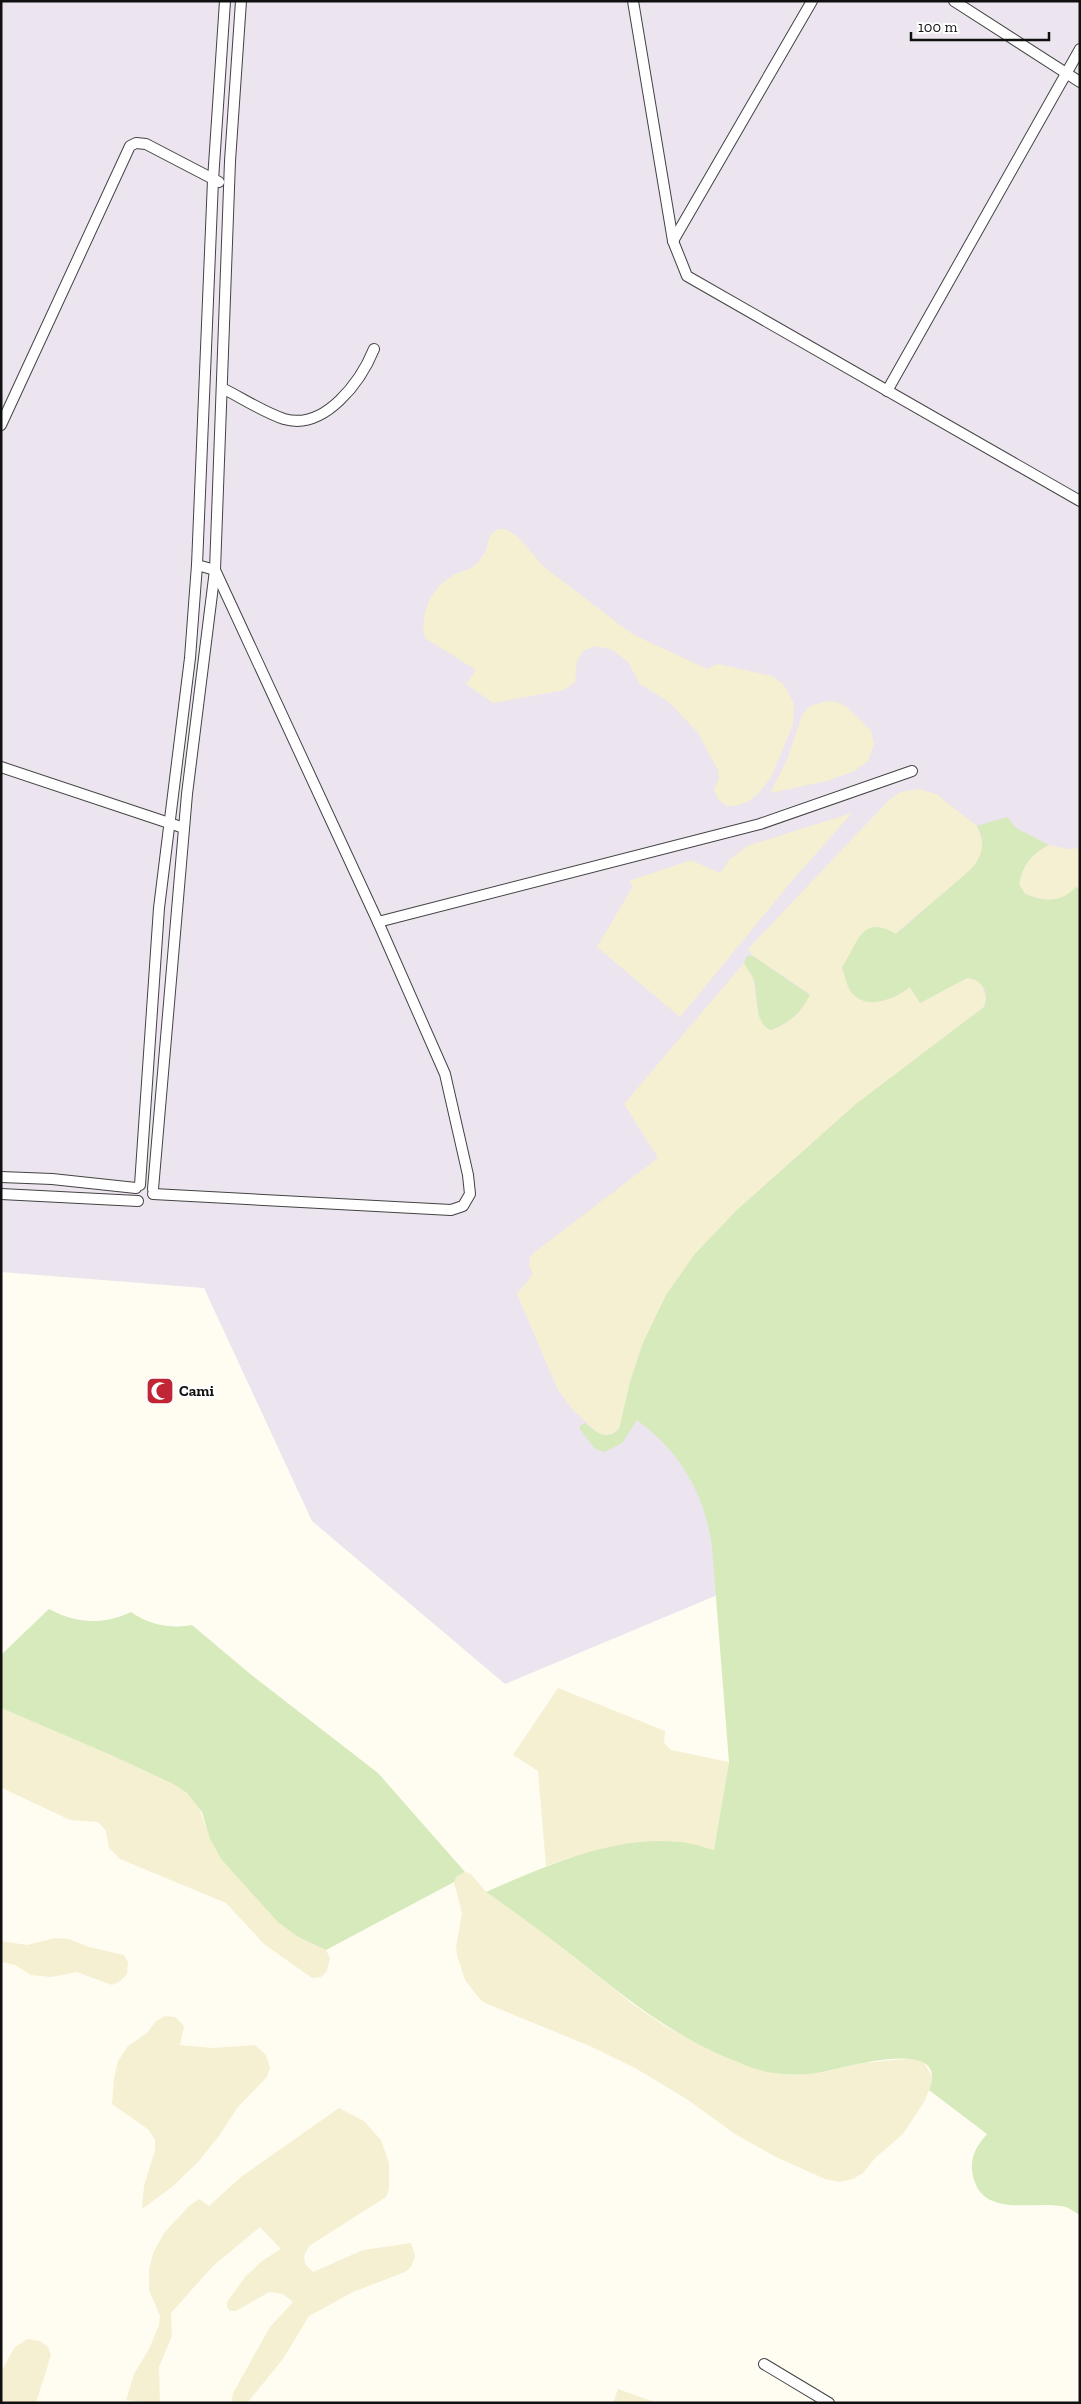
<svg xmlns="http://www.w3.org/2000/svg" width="1081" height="2404" font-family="'Zilla Slab',serif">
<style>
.industrial{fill:#ece4ee}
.farmland{fill:#f5f0d2}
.green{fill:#d6eabb}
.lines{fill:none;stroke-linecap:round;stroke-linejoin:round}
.street-casing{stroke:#434343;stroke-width:12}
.street{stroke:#fff;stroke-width:10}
.labels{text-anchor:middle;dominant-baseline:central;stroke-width:5;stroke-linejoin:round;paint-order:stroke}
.poi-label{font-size:15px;font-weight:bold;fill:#101010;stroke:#fff;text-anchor:start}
</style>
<rect width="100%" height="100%" fill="#fffcf2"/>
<!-- industrial -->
<path class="industrial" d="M 1,1 L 1080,1 L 1080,1443 L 505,1684 L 312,1521 L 204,1288 L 1,1272 Z"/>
<!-- farmland -->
<g class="farmland">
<path d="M 498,529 L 505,529 L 518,537 L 544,567 L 632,634 L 707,669 L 718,664 L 772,676 L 784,685 L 794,704 L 793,725 L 771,777 L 759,793 L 747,802 L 735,806 L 727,806 L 718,799 L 714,789 L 719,779 L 718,770 L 698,733 L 669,702 L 640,684 L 628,662 L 613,650 L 595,646 L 583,651 L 577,661 L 575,682 L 564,690 L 493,703 L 466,684 L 476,670 L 425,638 L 423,626 L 425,613 L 430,598 L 440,585 L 453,575 L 471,568 L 479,561 L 486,551 L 490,535 Z"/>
<path d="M 827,701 L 837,702 L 848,708 L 871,731 L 874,744 L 868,761 L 855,771 L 827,781 L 770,793 L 787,760 L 802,715 L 810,706 Z"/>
<path d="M 918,789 L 936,794 L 977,826 L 983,843 L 981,855 L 974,867 L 895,934 L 881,928 L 871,929 L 852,949 L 851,955 L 842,967 L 850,991 L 863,1000 L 882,1001 L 903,992 L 910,987 L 920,1003 L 967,978 L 976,980 L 982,985 L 986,998 L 984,1007 L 856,1104 L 737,1210 L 695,1254 L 666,1295 L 643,1343 L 630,1382 L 621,1426 L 613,1434 L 600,1435 L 574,1411 L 558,1390 L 517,1294 L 533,1274 L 529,1265 L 530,1257 L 536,1251 L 658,1158 L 624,1104 L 744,963 L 753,978 L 759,1017 L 771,1030 L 785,1024 L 797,1014 L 810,994 L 753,956 L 748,949 L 889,800 L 900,792 Z"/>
<path d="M 852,813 L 791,882 L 680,1017 L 597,947 L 633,886 L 629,881 L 691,860 L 720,873 L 729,860 L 747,846 Z"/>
<path d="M 1049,845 L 1068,849 L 1080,848 L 1080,888 L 1076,888 L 1067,897 L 1051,900 L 1036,898 L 1025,894 L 1019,884 L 1022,872 L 1028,861 L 1037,851 Z"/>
<path d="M 558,1688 L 665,1731 L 664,1743 L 671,1750 L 729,1762 L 714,1850 L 691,1844 L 668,1841 L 569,1858 L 546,1866 L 538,1771 L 513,1755 Z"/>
<path d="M 1,1708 L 113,1756 L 173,1784 L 187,1793 L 198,1805 L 206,1827 L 269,1912 L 298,1937 L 326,1950 L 330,1958 L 327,1971 L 321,1977 L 312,1978 L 264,1944 L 226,1903 L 120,1859 L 109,1848 L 106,1831 L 98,1822 L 70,1820 L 2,1788 Z"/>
<path d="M 465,1872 L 471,1874 L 486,1892 L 533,1925 L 634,2005 L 665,2026 L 708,2049 L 741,2064 L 790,2075 L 819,2073 L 864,2063 L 915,2058 L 924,2063 L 932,2076 L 931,2086 L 924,2102 L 903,2134 L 875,2158 L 863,2173 L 853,2179 L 839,2182 L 825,2179 L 776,2157 L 735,2134 L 688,2100 L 637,2069 L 592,2047 L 485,2003 L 478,1997 L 465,1980 L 457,1955 L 456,1946 L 462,1914 L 454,1882 L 457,1876 Z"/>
<path d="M 55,1938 L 69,1939 L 89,1947 L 124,1955 L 128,1962 L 127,1974 L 119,1982 L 112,1985 L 77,1972 L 51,1977 L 31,1975 L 15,1965 L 1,1962 L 1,1941 L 27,1945 Z"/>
<path d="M 165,2016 L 175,2017 L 184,2026 L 180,2045 L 213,2048 L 255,2045 L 266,2055 L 270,2068 L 267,2077 L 237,2108 L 219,2136 L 198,2162 L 172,2187 L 142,2209 L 144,2186 L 155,2150 L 155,2140 L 149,2130 L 112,2104 L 114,2078 L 118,2061 L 128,2046 L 147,2033 L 156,2021 Z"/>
<path d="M 339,2108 L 364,2121 L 381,2140 L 389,2163 L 389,2189 L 386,2197 L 309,2246 L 304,2256 L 305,2264 L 313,2272 L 363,2250 L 411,2243 L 415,2256 L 411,2267 L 405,2272 L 353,2292 L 309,2316 L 283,2359 L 247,2403 L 231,2403 L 233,2393 L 270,2327 L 293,2302 L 283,2294 L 269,2292 L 236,2311 L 230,2311 L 227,2307 L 227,2302 L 245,2277 L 262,2261 L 281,2249 L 260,2227 L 213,2266 L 171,2313 L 172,2336 L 159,2367 L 160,2403 L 126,2400 L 134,2374 L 149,2349 L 159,2325 L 160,2316 L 149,2290 L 149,2270 L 153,2253 L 164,2233 L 189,2206 L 199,2199 L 209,2206 L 241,2177 Z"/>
<path d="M 27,2339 L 40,2341 L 48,2347 L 51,2355 L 36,2403 L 1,2403 L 1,2372 L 14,2348 Z"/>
<path d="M 618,2389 L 657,2403 L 613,2403 Z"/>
</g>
<!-- green -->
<g class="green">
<path d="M 1007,817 L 1016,828 L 1049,845 C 1032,853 1022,866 1019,884 L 1025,894 C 1045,902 1061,903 1076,887 L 1080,888 L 1080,2215 C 1076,2213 1071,2209 1066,2207 C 1035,2199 983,2220 973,2176 C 969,2159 976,2146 987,2134 L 929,2090 C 952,2033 838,2070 817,2073 C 803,2075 789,2075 775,2073 C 757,2071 742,2064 725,2057 C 668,2032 623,1996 574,1957 C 546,1935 516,1913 486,1892 C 546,1866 613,1835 680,1842 C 692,1843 703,1847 714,1850 L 729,1762 L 712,1547 C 705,1494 680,1451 637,1420 L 622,1443 L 605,1452 L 595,1449 L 580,1429 L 580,1426 L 585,1423 C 596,1432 607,1442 619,1429 L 630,1382 L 643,1343 L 666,1295 L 695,1254 L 737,1210 L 856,1104 L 984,1007 C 990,992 982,979 967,978 L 920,1003 L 910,987 C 895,999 867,1011 852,993 C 846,986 845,975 842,967 C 857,947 860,912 896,934 L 969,871 C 983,858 986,842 977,826 Z"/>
<path d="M 747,956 L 753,956 L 810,995 C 802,1012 789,1023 771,1030 C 753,1023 759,996 754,980 C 752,974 747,969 744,963 Z"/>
<path d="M 49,1609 C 76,1624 104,1625 131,1612 C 150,1625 170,1629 192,1625 L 249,1673 L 378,1773 L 465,1872 L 457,1876 L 454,1882 L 326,1950 L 298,1937 L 278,1922 L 222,1860 L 210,1839 L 202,1812 L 187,1793 L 173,1784 L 113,1756 L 1,1708 L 1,1655 Z"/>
</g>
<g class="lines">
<defs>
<g id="street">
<path d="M 633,1 L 673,241 L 687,276 L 1080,501"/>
<path d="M 954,1 L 1080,82"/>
<path d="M 673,241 L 812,1"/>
<path d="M 222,388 C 242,398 263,412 284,419 C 325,431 361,381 374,349"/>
<path d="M 887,391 L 1080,49"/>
<path d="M 1,425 L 130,146 L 136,143 L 146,144 L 219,182"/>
<path d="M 1,767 L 184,828"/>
<path d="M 378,922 L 760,824 L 912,771"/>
<path d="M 1,1177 L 52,1179 L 136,1188"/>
<path d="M 140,1185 L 159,908 L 190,658 L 197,565 L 213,180 L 225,1"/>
<path d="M 153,1189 L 187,794 L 215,570 L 230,161 L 241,1"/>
<path d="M 1,1194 L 138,1201"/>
<path d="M 153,1194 L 451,1210 L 463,1206 L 470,1194 L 468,1175 L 445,1074 L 378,922 L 215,570 L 197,565"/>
<path d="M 764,2364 L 829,2403"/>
</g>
</defs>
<!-- street casing -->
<use href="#street" class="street-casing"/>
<!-- street -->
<use href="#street" class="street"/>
</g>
<!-- icons -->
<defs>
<symbol id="mosque-square" viewBox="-11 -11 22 22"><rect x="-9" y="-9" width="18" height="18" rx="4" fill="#c12637" stroke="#fff"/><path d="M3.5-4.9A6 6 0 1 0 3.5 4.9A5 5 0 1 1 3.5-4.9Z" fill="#fff"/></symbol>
</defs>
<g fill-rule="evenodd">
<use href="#mosque-square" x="144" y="1375" width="32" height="32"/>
</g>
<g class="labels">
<!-- poi labels -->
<g class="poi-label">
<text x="179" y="1391">Cami</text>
</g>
</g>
<!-- border -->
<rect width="1081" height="2404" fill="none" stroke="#101010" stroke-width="5"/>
<!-- scale -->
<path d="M911 32v8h138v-8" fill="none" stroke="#101010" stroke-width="2.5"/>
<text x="918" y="32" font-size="15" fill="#101010" stroke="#ffffff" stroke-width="4" paint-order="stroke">100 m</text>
</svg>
